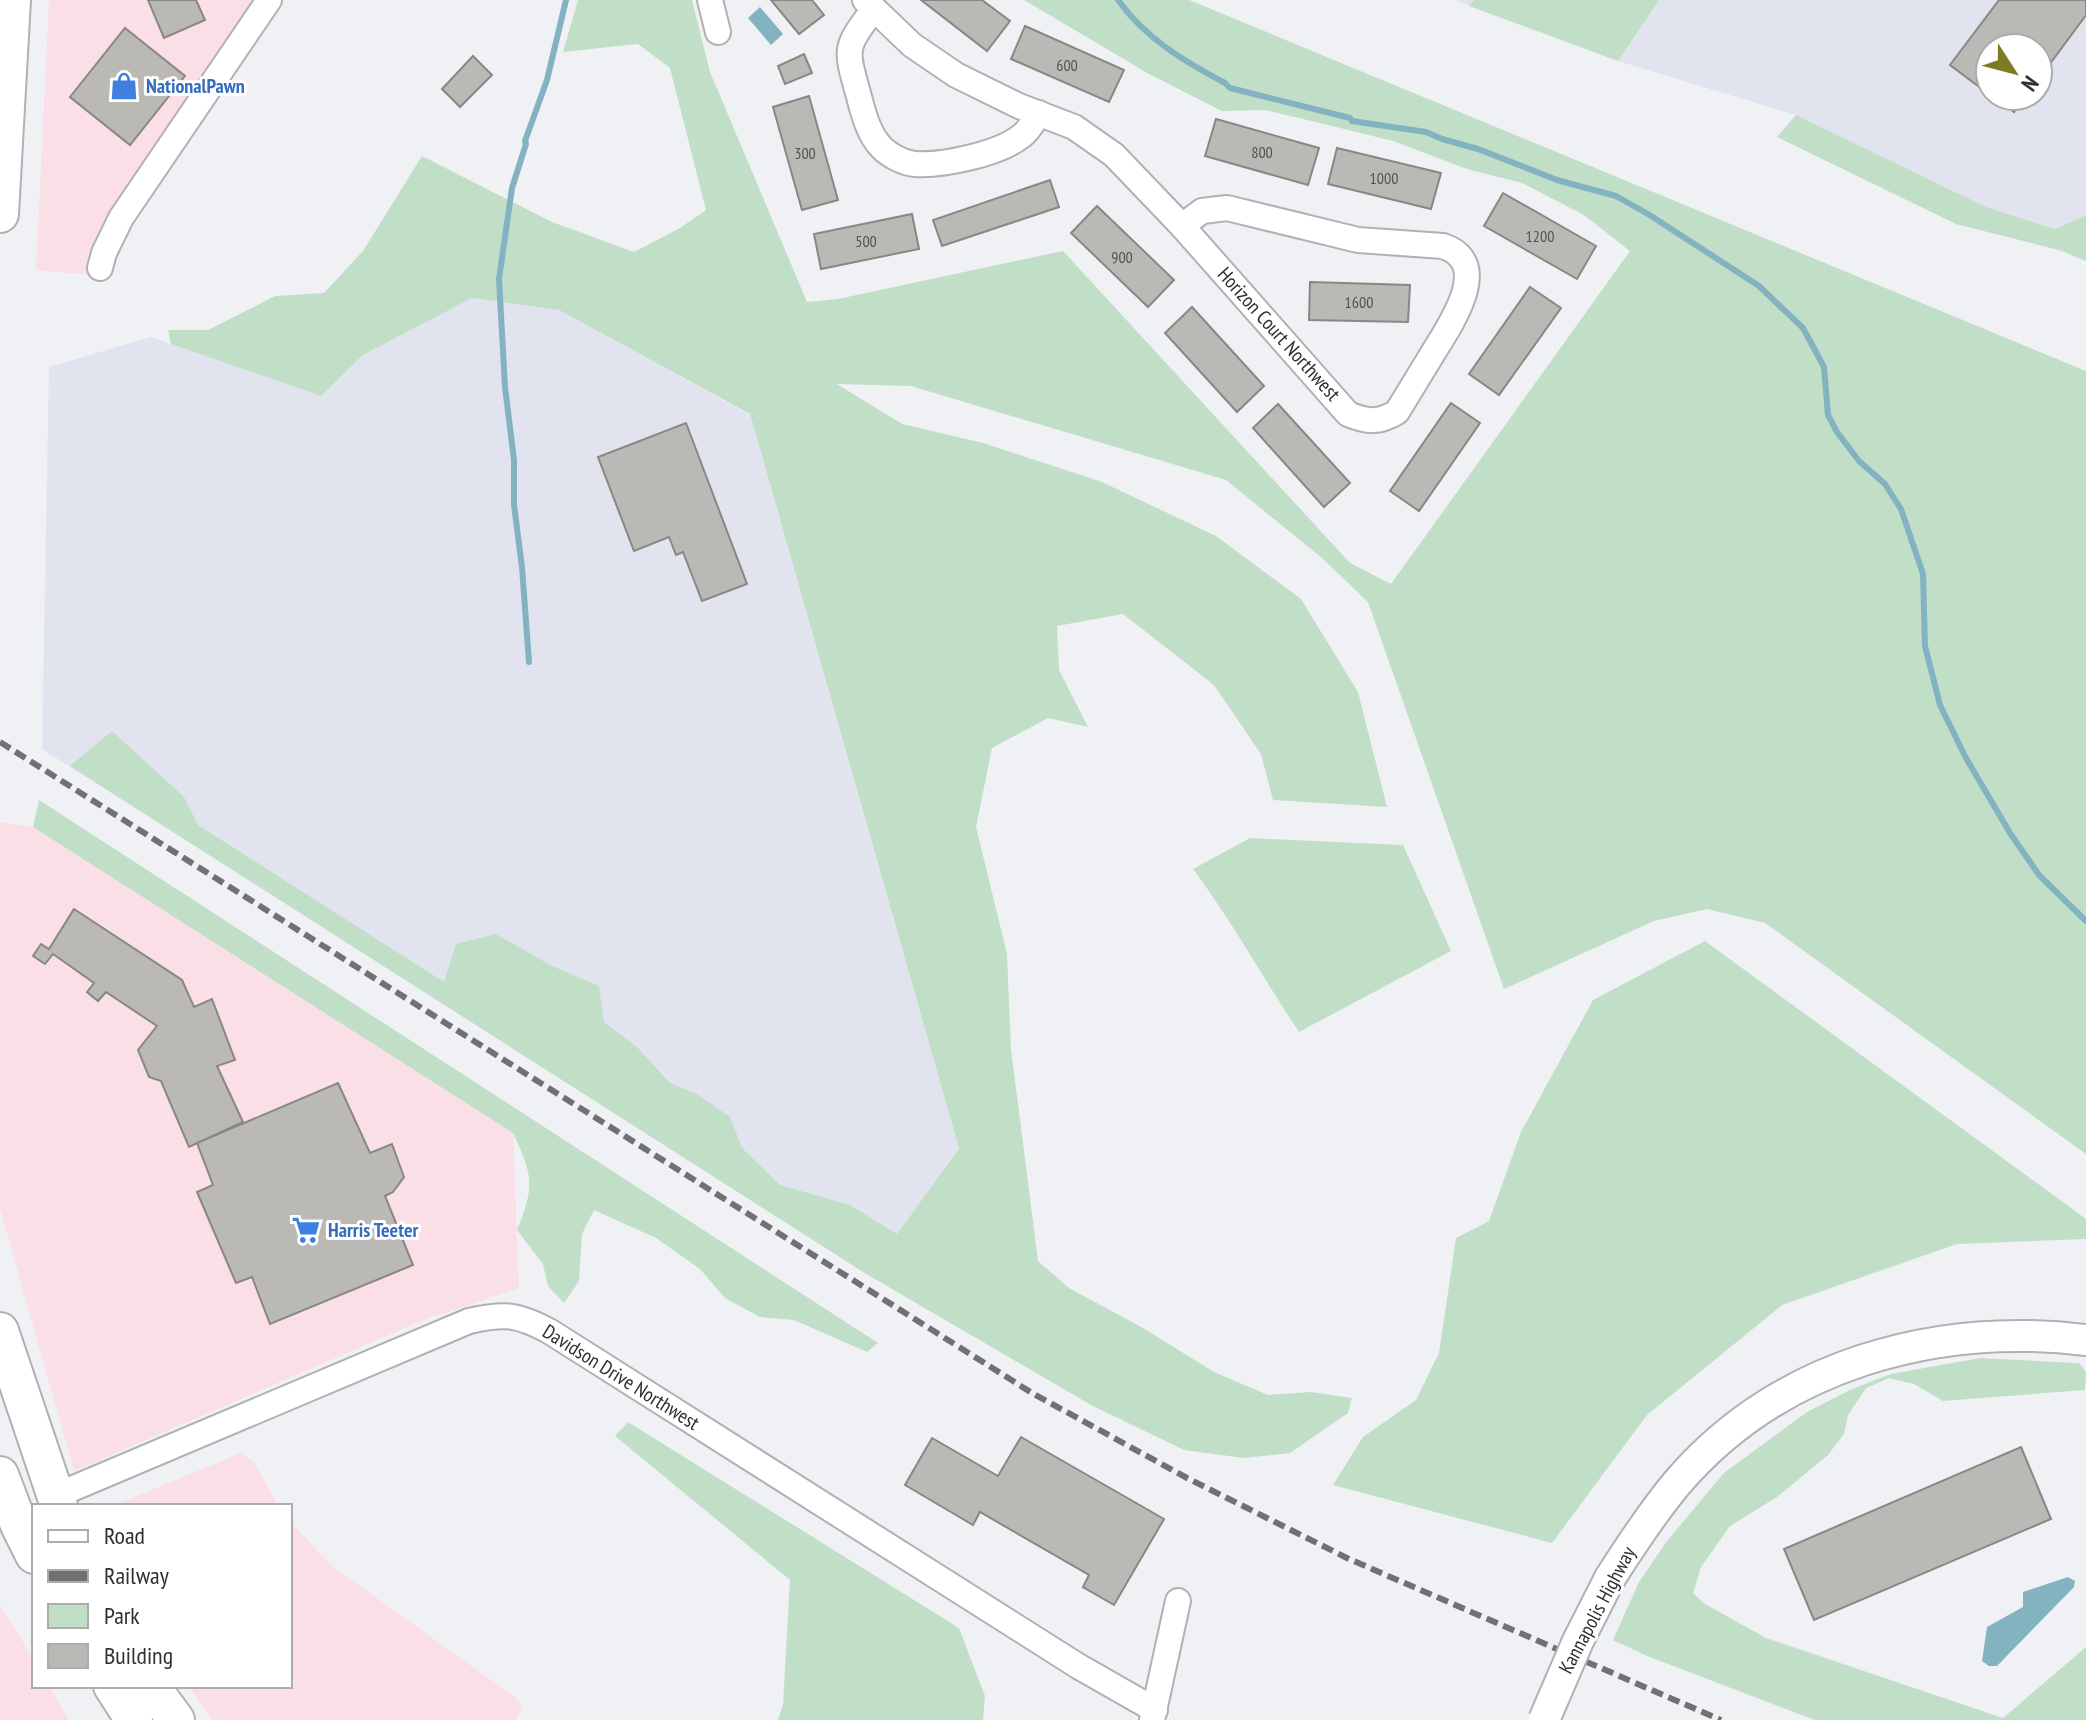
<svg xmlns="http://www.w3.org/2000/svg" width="2086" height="1720" font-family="'PT Sans Narrow',sans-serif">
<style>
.commercial{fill:#fadfe6}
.built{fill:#e1e4ef;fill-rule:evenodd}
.green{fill:#c1dec7}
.water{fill:#83b2c1}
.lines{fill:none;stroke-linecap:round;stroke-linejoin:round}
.stream{stroke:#83b2c1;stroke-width:6}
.building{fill:#bbb9b5;stroke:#898784;stroke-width:2}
.minor-casing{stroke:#b0b1b4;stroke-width:28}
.major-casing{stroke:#b0b1b4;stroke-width:34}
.highway-casing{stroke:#b0b1b4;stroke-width:40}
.minor{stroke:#fff;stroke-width:24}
.major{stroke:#fff;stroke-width:30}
.highway{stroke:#fff;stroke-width:36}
.rail{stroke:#717174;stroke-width:6;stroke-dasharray:12 6;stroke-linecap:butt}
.major-bridge-casing{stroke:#b0b1b4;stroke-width:34;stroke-linecap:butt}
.major-bridge{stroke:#fff;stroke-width:30}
.labels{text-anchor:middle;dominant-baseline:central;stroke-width:6;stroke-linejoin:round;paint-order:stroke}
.number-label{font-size:16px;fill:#525252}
.shop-label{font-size:20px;font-weight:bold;fill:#366cbe;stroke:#fff;text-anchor:start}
.street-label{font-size:20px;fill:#2f2f31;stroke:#fff}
</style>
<rect width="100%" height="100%" fill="#f0f1f5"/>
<!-- commercial -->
<g class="commercial">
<path d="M 49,0 L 255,0 L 100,241 L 90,275 L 36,270 Z"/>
<path d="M 0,822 L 33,827 L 513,1133 L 519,1288 L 421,1321 L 74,1471 L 0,1209 Z"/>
<path d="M 241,1453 L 255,1463 L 278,1506 L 113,1506 Z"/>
<path d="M 290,1522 L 331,1565 L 516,1698 L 522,1707 L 516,1720 L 212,1720 L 188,1686 L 290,1686 Z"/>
<path d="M 0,1605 L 34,1660 L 34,1686 L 49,1686 L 69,1720 L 0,1720 Z"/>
</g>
<!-- built -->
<g class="built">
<path d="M 1455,0 L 2086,0 L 2086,215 L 2055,229 L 1986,207 L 1796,115 L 1618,61 ZM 1990,48 L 2038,48 L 2038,96 L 1990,96 Z"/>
<path d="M 472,298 L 559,310 L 750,415 L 959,1147 L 868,1275 L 42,749 L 49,367 L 151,337 L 321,396 L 363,355 Z"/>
</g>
<!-- green -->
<g class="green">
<path d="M 578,0 L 692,0 L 710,72 L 807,302 L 838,299 L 1063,251 L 1350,563 L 1391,584 L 1630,251 L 1584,215 L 1522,183 L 1467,169 L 1393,141 L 1320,123 L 1265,110 L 1222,111 L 1149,74 L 1024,0 L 1189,0 L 2086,371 L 2086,1154 L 1765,923 L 1707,909 L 1654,921 L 1504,989 L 1368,602 L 1322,558 L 1226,480 L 911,386 L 837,384 L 902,424 L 983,443 L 1102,482 L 1216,536 L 1301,599 L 1358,692 L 1387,807 L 1273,800 L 1261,754 L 1214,685 L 1123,614 L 1057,626 L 1059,670 L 1088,727 L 1048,718 L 992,748 L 976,827 L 1007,954 L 1011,1049 L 1038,1261 L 1069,1288 L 1143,1328 L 1214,1372 L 1268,1395 L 1311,1392 L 1352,1398 L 1348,1413 L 1290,1453 L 1244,1458 L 1184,1450 L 1091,1405 L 868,1275 L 70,766 L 112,731 L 184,797 L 198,825 L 444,982 L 456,944 L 496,934 L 550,965 L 599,986 L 604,1022 L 637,1047 L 670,1083 L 697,1094 L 730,1117 L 742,1148 L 780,1185 L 850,1205 L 897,1234 L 959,1148 L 750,414 L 559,310 L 472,298 L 363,355 L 321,396 L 171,344 L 168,330 L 208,330 L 275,296 L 324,293 L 363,251 L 422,156 L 552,222 L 634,252 L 680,228 L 706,210 L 670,68 L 638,44 L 563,52 Z"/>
<path d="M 1474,0 L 1659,0 L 1618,61 L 1469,6 Z"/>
<path d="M 1796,115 L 1986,207 L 2055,229 L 2086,215 L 2086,261 L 2062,251 L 1956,224 L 1777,137 Z"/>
<path d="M 39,800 L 878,1343 L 867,1352 L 794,1320 L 760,1317 L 725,1298 L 700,1269 L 656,1238 L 594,1210 L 582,1234 L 579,1281 L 564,1303 L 548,1286 L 543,1264 L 517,1230 C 535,1186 533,1175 513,1133 L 33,827 Z"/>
<path d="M 1250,838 L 1403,845 L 1451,951 L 1299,1032 C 1263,978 1232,921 1193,869 Z"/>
<path d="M 1705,941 L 2086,1219 L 2086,1239 L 1957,1244 L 1782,1305 L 1647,1415 L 1552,1543 L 1333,1485 L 1363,1437 L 1416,1400 L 1439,1353 L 1456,1238 L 1489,1221 L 1521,1132 L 1593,1000 Z"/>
<path d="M 1980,1358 L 2079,1363 L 2086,1372 L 2085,1390 L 1943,1401 L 1914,1384 L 1889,1378 L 1866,1388 L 1848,1415 L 1844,1434 L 1828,1455 L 1777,1497 L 1730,1526 L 1701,1567 L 1693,1593 L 1705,1604 L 1766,1638 L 2003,1718 L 2086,1647 L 2086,1720 L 1815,1720 L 1647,1656 L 1613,1640 L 1639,1582 L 1667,1541 L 1724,1473 L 1807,1412 L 1852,1389 L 1891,1374 Z"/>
<path d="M 628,1422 L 959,1628 L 985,1696 L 983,1720 L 778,1720 L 783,1705 L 790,1580 L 615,1436 Z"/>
</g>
<!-- water -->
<g class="water">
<path d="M 760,7 L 783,34 L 771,45 L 748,18 Z"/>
<path d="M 2068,1577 L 2075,1581 L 2074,1587 L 1997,1666 L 1989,1666 L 1982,1661 L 1987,1627 L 2023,1607 L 2023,1592 Z"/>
</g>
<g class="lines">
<!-- stream -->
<g class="stream">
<path d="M 1118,0 C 1146,39 1184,61 1225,83 L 1230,88 L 1350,118 L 1352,121 L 1426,132 L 1442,139 L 1478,149 L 1557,180 L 1616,196 L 1648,214 L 1759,286 L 1803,328 L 1824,367 L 1828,415 L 1837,432 L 1859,461 L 1885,484 L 1901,509 L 1923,574 L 1925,646 L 1940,705 L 1966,758 L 2010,833 L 2039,875 L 2086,921"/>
<path d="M 529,662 L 522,567 L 514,505 L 514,460 L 505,387 L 499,279 L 512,188 L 526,144 L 525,141 L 547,80 L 566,0"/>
</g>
</g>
<!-- building -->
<g class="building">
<path d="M 148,0 L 196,0 L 205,20 L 164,38 Z"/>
<path d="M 771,0 L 812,0 L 824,15 L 799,34 Z"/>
<path d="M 921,0 L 982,0 L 1010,21 L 987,51 Z"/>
<path d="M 1999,0 L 2086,0 L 2086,15 L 2038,80 L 2038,48 L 1990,48 L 1990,95 L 1950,65 Z"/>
<path d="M 1025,26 L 1124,70 L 1109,102 L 1011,59 Z"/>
<path d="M 125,28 L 185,76 L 130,145 L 70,97 Z"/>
<path d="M 804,54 L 812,73 L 785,84 L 778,66 Z"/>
<path d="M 473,56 L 492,75 L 460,107 L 442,89 Z"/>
<path d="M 809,96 L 838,200 L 802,210 L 773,107 Z"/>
<path d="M 1992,96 L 2026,96 L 2014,112 Z"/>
<path d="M 1216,119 L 1319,148 L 1308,185 L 1205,156 Z"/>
<path d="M 1337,148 L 1441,173 L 1431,209 L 1328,184 Z"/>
<path d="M 1050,180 L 1059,207 L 942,246 L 933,220 Z"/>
<path d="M 1503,193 L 1596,246 L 1577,279 L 1484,226 Z"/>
<path d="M 1097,206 L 1174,280 L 1148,307 L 1071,233 Z"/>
<path d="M 912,214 L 919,249 L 821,269 L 814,234 Z"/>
<path d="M 1310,282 L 1410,285 L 1408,322 L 1309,320 Z"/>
<path d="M 1530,287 L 1561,308 L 1499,395 L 1469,374 Z"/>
<path d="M 1192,307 L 1264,386 L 1237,412 L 1165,333 Z"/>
<path d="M 1451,403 L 1480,423 L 1419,511 L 1390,491 Z"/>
<path d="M 1278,404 L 1350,483 L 1324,507 L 1253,428 Z"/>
<path d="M 686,423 L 747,584 L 702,601 L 683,552 L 676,555 L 669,537 L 634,551 L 598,457 Z"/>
<path d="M 74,909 L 182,980 L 194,1007 L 212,999 L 235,1060 L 217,1066 L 243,1122 L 189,1147 L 161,1081 L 149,1077 L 138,1050 L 157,1026 L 106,992 L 98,1001 L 87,992 L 94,983 L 53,954 L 45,964 L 33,956 L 41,944 L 49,949 Z"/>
<path d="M 338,1083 L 370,1153 L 392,1144 L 404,1177 L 393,1192 L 385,1196 L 413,1265 L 270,1324 L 252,1277 L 236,1283 L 197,1192 L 213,1185 L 197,1143 Z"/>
<path d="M 1021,1437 L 1164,1519 L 1114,1605 L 1083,1587 L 1089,1575 L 980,1512 L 973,1525 L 905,1485 L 932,1438 L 998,1476 Z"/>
<path d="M 2021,1447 L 2051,1519 L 1814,1620 L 1784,1549 Z"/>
</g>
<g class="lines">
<defs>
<g id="minor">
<path d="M 710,0 L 718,32"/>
<path d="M 865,0 L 912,45 L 956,75 L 1019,106 L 1074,127 L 1114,155 L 1182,226 L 1348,414 C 1367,422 1379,423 1397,412 C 1409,392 1421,373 1433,353 C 1450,325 1494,263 1443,246 L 1358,240 L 1227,208 L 1202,211 L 1182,226"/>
<path d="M 873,10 C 845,48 845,47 858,93 C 863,112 868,134 882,148 C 890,156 904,163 915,164 C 942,166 998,154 1020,137 C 1028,132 1034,121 1039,113"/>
<path d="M 100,268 L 104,253 L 121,218 L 269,0"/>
<path d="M 55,1496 L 469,1321 C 505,1313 517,1314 549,1331 L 1078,1666 L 1155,1710"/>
<path d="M 1152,1720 L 1178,1601"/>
</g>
<path id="major" d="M 1610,1578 C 1631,1545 1652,1513 1677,1483 C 1779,1364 1935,1322 2086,1340"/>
<g id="highway">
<path d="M 0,214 L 12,0"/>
<path d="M 0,1331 L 59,1506"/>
<path d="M 0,1475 L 19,1525 L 34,1555"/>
<path d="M 112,1686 L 134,1720"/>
<path d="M 151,1686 L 176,1720"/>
</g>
</defs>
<!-- minor casing -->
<use href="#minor" class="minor-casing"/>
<!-- major casing -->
<use href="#major" class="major-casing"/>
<!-- highway casing -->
<use href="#highway" class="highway-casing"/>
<!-- minor -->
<use href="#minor" class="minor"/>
<!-- major -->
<use href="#major" class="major"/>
<!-- highway -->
<use href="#highway" class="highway"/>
<!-- rail -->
<path class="rail" d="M 0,742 L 1032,1393 L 1187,1478 L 1349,1559 L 1721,1720"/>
<defs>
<path id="major-bridge" d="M 1544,1720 L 1578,1641 L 1610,1578"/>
</defs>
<!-- major-bridge casing -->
<use href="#major-bridge" class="major-bridge-casing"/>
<!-- major-bridge -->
<use href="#major-bridge" class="major-bridge"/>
</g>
<!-- icons -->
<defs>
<symbol id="shop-bare" viewBox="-9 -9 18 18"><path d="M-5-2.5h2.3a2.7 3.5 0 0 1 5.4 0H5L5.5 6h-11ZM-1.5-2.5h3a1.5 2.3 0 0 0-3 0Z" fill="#3f7fe0" stroke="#fff" stroke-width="2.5" paint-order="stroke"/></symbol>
<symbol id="supermarket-bare" viewBox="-9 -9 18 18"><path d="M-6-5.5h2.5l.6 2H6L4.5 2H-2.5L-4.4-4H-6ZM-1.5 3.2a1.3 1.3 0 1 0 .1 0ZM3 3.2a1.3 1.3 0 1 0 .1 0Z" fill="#3f7fe0" stroke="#fff" stroke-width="2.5" paint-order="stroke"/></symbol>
</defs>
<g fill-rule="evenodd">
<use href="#shop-bare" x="104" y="66" width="40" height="40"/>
<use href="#supermarket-bare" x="286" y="1210" width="40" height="40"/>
</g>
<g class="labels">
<!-- number labels -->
<g class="number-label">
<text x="1067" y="65">600</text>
<text x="1262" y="152">800</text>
<text x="805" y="153">300</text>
<text x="1384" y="178">1000</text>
<text x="1540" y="236">1200</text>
<text x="866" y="241">500</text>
<text x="1122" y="257">900</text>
<text x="1359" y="302">1600</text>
</g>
<!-- shop labels -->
<g class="shop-label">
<text x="146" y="86">NationalPawn</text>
<text x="328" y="1230">Harris Teeter</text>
</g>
<!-- street labels -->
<g class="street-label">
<text transform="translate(1279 334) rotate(48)">Horizon Court Northwest</text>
<text transform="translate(621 1377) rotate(32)">Davidson Drive Northwest</text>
<text transform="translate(1597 1610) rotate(-62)">Kannapolis Highway</text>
</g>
</g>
<!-- legend -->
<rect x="32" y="1504" width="260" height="184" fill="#ffffff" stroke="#acacad" stroke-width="2"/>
<rect x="48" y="1530" width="40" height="12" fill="#ffffff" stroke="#acacad" stroke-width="2"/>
<text x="104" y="1544" font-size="24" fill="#2f2f31">Road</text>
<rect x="48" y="1570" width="40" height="12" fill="#717174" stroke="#acacad" stroke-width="2"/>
<text x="104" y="1584" font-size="24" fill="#2f2f31">Railway</text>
<rect x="48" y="1604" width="40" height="24" fill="#c1dec7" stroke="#acacad" stroke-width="2"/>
<text x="104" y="1624" font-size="24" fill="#2f2f31">Park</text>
<rect x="48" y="1644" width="40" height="24" fill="#bbb9b5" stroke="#acacad" stroke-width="2"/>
<text x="104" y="1664" font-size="24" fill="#2f2f31">Building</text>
<!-- north arrow -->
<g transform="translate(2014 72) rotate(126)"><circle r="38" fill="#ffffff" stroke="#acacad" stroke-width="2"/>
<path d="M0-6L14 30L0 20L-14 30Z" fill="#7e7b23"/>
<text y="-12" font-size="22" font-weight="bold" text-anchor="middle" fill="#2f2f31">N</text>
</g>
</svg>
